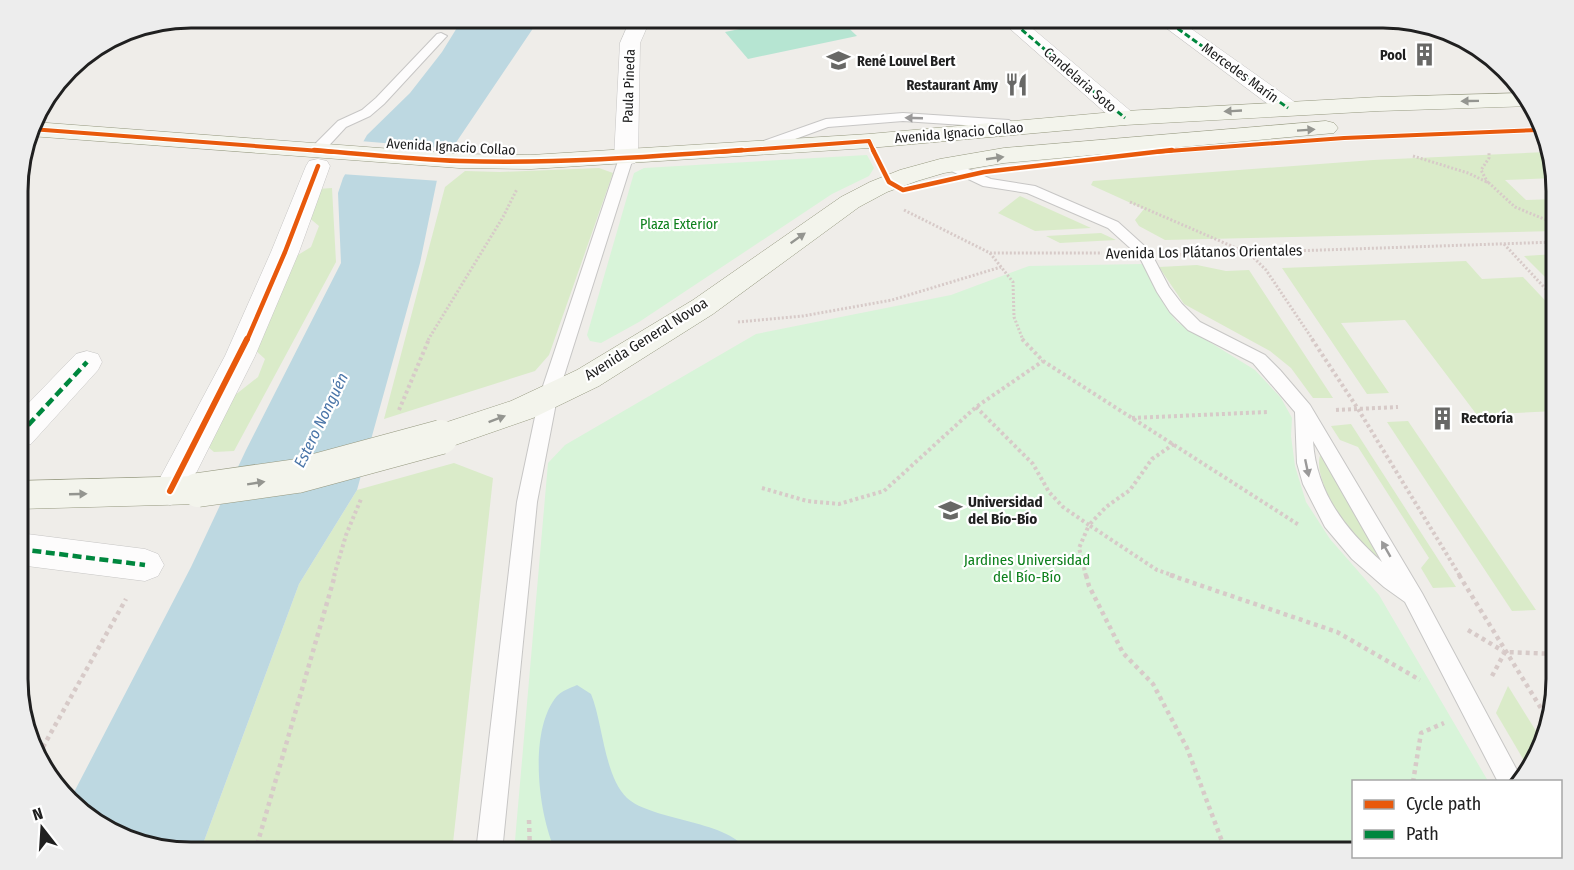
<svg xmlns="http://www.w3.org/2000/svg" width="1574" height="870" font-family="'Fira Sans Condensed',sans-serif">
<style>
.grass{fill:#daebc9}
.park{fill:#d8f4d9}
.pitch{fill:#b6e5d2}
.water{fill:#bdd8e1}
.pier{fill:#efede9}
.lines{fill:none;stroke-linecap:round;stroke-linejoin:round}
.service-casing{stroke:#c7c6c5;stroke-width:2}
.minor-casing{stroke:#c7c6c5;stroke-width:1}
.secondary-casing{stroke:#969980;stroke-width:1}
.path-far2{stroke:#d7cac8;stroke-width:3;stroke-dasharray:2 2;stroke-linecap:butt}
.path-far1{stroke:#d7cac8;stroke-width:4;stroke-dasharray:3 3;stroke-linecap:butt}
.path{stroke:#d7cac8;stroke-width:4.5;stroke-dasharray:4 4;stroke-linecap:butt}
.service{fill:#fdfcfc;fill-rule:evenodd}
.minor{fill:#fdfcfc;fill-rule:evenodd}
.secondary{fill:#f3f4ec;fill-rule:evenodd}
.secondary-bridge-casing{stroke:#969980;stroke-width:35;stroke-linecap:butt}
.secondary-bridge{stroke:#f3f4ec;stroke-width:34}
.quiet-far1{stroke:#00873e;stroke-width:3;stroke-dasharray:6 3;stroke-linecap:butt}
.quiet{stroke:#00873e;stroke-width:4.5;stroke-dasharray:9 4.5;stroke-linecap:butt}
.cycleway-far2-casing{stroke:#fff;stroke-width:6}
.cycleway-far1-casing{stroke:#fff;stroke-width:8}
.cycleway-casing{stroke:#fff;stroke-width:10}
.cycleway-far2{stroke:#e8590c;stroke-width:4}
.cycleway-far1{stroke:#e8590c;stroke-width:4.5}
.cycleway{stroke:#e8590c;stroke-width:6}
.oneway{fill:#949590}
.oneway2{fill:#9a9999}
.labels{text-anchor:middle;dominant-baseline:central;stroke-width:4.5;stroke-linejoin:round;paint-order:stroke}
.far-poi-label{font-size:14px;font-weight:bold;fill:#202020;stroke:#fff;text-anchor:end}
.far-street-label{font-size:14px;fill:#202020;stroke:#fff}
.far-park-label{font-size:14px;fill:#0d801c;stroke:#fff}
.street-label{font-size:15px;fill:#202020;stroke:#fff}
.poi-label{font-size:15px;font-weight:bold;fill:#202020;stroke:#fff;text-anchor:start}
.park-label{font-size:15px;fill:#0d801c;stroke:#fff}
.water-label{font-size:16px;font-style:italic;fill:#4a75a8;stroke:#fff}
.rim{fill:none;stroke:#202020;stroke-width:3}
</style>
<rect width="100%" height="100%" fill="#efede9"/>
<!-- grass -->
<g class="grass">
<path d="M 1546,152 L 1555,178 L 1505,180 L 1526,200 L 1556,199 L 1556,231 L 1165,240 L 1139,226 L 1135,220 L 1144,209 L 1091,185 L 1093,181 L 1373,160 Z"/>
<path d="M 599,168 L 613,173 L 549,355 L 535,371 L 384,419 L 445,187 L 465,171 L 500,172 Z"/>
<path d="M 332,188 L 336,262 L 234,451 L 214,452 L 207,446 L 230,399 L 258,377 L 265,359 L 253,348 L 293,258 L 311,247 L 319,226 L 307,216 L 318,189 Z"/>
<path d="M 1020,196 L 1091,228 L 1035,231 L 998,213 Z"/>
<path d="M 1101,233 L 1116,240 L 1060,243 L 1046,236 Z"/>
<path d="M 1556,254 L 1556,267 L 1554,268 L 1556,288 L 1524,256 Z"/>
<path d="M 1466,261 L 1482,279 L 1523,277 L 1556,312 L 1556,411 L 1477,415 L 1405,320 L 1341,323 L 1389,393 L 1367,394 L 1282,268 Z"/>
<path d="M 1197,265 L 1226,271 L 1249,270 L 1333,398 L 1313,398 L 1291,368 L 1270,351 L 1184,304 L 1159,267 Z"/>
<path d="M 1408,421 L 1536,610 L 1512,611 L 1387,422 Z"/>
<path d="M 1351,424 L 1456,587 L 1433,588 L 1421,568 L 1429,558 L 1358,447 L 1340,440 L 1331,426 Z"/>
<path d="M 1321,453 L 1385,560 C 1378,556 1370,553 1364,548 C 1347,532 1310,476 1321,453 Z"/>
<path d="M 454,463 L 493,478 L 452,852 L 200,852 L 299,584 L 357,490 Z"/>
<path d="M 1508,686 L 1541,739 L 1533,765 L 1529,769 L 1496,713 Z"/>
</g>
<!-- park -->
<g class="park">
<path d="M 867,155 L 874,168 L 869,176 L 832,194 L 639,322 L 601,343 L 590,341 L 587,335 L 634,173 L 644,168 Z"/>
<path d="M 1143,264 L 1165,306 L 1177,322 L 1255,370 L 1281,398 L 1292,418 L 1291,436 L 1295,466 L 1306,502 L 1330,539 L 1379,595 L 1488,781 L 1354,782 L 1353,852 L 514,852 L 548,463 L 565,445 L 756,334 L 951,295 L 1029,266 Z"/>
</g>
<!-- pitch -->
<path class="pitch" d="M 793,18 L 838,18 L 857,36 L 748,59 L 725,32 Z"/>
<!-- water -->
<g class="water">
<path d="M 463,18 L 540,18 L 453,147 L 438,175 L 420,263 L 357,490 L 299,584 L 200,852 L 191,852 L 105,829 L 71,798 L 191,567 L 246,450 L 341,263 L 338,193 L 343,178 L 367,135 L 410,93 L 442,52 Z"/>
<path d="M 577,685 L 591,694 C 603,723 604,776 627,798 C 652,821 733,821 747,852 L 556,852 C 538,815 528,730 557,696 C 562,691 570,688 577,685 Z"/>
</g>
<!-- pier -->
<path class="pier" d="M 360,141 L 455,149 L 440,181 L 341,174 Z"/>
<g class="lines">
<defs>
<g id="service">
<path d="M 441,33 L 447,36 L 445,38 L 384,104 L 370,116 L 346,127 L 322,153 L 312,153 L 310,150 L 312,147 L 338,121 L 362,110 L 376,98 L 437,34 Z"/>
<path d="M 903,113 L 1009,120 L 1015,124 L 1009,128 L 903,121 L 828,127 L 768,149 L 758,149 L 757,146 L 758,143 L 826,119 Z"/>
<path d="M 626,154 L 633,158 L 557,398 L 537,502 L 502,852 L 476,852 L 517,502 L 539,398 L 619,158 Z"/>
<path d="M 950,161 L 991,179 L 1035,186 L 1118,222 L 1150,251 L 1169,287 L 1182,304 L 1200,322 L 1265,355 L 1280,370 L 1310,405 L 1422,593 L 1519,774 L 1521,778 L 1518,782 L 1498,782 L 1405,602 L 1384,587 L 1352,559 L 1325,527 L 1303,484 L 1297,463 L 1295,412 L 1253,363 L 1188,330 L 1170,312 L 1157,292 L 1139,256 L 1108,228 L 1027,193 L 983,186 L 945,168 L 943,165 L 945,162 ZM 1313,441 L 1382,562 C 1345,529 1316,492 1313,441 Z"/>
</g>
<g id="minor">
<path d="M 631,18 L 651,18 L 640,43 L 638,158 L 635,163 L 626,165 L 617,163 L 614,158 L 620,43 Z"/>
<path d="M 998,18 L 1020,18 L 1133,113 L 1136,118 L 1133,123 L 1125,125 L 1117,123 Z"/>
<path d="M 1153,18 L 1176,18 L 1296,103 L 1299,108 L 1296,113 L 1288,115 L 1280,113 Z"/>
<path d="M 318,159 L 327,161 L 330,166 L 299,252 L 255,356 L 182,501 L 170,505 L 158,501 L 153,491 L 225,356 L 271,252 L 306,166 L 309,161 Z"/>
<path d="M 87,351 L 98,354 L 102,362 L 98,370 L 31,444 L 19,447 L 19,413 L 76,354 Z"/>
<path d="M 19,533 L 145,549 L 158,554 L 164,565 L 158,576 L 145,581 L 19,565 Z"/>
</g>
<g id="secondary">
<path d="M 1525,93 L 1531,106 L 1379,111 L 1125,125 L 869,148 L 531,169 L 459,168 L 30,136 L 34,122 L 459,154 L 531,155 L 869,134 L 1125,111 L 1379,97 Z"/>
<path d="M 1326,121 L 1334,123 L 1338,128 L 1334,133 L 1004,163 L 944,173 L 917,181 L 887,192 L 859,207 L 713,314 L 599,386 L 533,418 L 441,450 L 429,446 L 424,437 L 429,428 L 511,401 L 577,370 L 693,300 L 841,197 L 870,182 L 900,170 L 940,159 L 1004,148 Z"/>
<path d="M 198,476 L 210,480 L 215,490 L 210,500 L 198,504 L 19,509 L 19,481 Z"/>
</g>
</defs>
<!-- service casing -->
<use href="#service" class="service-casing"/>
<!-- minor casing -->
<use href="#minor" class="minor-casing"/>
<!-- secondary casing -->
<use href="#secondary" class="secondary-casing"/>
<!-- path-far2 -->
<g class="path-far2">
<path d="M 1413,156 L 1468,173 L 1489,183 L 1515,207 L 1556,224"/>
<path d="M 1488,183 L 1481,170 L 1489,158 L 1489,153"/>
<path d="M 1130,202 L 1250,254 L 1266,270 L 1313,340"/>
<path d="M 904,210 L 990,253 L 1102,253"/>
<path d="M 1504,244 L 1556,300"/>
<path d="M 990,253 L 1013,282 L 1014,317 L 1023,340"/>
<path d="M 1176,255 L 1556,242"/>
<path d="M 738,322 L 803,316 L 892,300 L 1001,267"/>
<path d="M 428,340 L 503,217 L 517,189"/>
</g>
<!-- path-far1 -->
<g class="path-far1">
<path d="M 1022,339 L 1043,361 L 1299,525"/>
<path d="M 1312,339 L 1358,409 L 1460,576"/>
<path d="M 976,407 L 1033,464 L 1049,492 L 1063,507 L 1089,525 L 1079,548 L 1086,576"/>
<path d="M 399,410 L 429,339"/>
<path d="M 1336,410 L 1398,407"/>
<path d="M 1132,418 L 1268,412"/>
<path d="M 1174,444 L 1152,459 L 1130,490 L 1106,507 L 1089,525 L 1157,570 L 1175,576"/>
<path d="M 762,488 L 807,501 L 839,504 L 884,491 L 976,407 L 1043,361"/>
<path d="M 334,576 L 346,535 L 361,499"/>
</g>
<!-- path -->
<g class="path">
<path d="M 1086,575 L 1089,586 L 1123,653 L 1153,684 L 1187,748 L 1226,852"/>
<path d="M 1170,575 L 1337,632 L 1420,680"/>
<path d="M 1459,575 L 1547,718"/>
<path d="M 1468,630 L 1503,651"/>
<path d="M 1492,676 L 1505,652 L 1556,654"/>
<path d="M 39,754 L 126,599"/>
<path d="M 1413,782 L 1421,733 L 1444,723"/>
<path d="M 529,820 L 530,852"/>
<path d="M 255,852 L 335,575"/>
</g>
<!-- service -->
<use href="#service" class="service"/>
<!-- minor -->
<use href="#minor" class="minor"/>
<!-- secondary -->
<use href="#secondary" class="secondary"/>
<defs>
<path id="secondary-bridge" d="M 198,490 L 297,476 L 441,437"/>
</defs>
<!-- secondary-bridge casing -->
<use href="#secondary-bridge" class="secondary-bridge-casing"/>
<!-- secondary-bridge -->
<use href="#secondary-bridge" class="secondary-bridge"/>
<!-- quiet-far1 -->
<g class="quiet-far1">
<path d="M 1008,18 L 1125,118"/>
<path d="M 1163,18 L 1288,108"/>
</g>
<!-- quiet -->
<g class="quiet">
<path d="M 19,435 L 87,362"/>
<path d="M 19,500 L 24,496"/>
<path d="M 19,549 L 145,565"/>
</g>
<defs>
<g id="cycleway-far2">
<path d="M 31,129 L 334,152"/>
<path d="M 721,152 L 869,141 L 874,152"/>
<path d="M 1155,152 L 1344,138 L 1539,130"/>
</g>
<g id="cycleway-far1">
<path d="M 314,150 C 362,154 411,159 460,161 C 553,164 648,157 742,150"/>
<path d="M 873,150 L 889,182 L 903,190 L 984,172 L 1172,150"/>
<path d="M 247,340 L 285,252 L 318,166"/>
</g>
<path id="cycleway" d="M 170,491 L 247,339"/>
</defs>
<!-- cycleway-far2 casing -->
<use href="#cycleway-far2" class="cycleway-far2-casing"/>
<!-- cycleway-far1 casing -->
<use href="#cycleway-far1" class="cycleway-far1-casing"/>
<!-- cycleway casing -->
<use href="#cycleway" class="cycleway-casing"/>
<!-- cycleway-far2 -->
<use href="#cycleway-far2" class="cycleway-far2"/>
<!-- cycleway-far1 -->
<use href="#cycleway-far1" class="cycleway-far1"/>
<!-- cycleway -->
<use href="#cycleway" class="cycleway"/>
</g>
<!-- one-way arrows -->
<defs><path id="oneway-solid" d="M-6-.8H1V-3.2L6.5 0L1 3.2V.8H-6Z" transform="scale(1.5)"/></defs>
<g class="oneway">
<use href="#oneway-solid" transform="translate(1470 101) rotate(179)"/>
<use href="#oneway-solid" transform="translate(1233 111) rotate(177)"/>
<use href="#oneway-solid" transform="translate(1306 130) rotate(-4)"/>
<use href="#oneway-solid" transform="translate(995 158) rotate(-8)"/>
<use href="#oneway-solid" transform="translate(798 238) rotate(-35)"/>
<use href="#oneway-solid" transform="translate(497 419) rotate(-21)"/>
<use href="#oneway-solid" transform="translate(256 483) rotate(-9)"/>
<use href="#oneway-solid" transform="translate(78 494) rotate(-2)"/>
</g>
<g class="oneway2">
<use href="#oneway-solid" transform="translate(914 118) rotate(-178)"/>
<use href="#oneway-solid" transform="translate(1307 468) rotate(78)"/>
<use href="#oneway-solid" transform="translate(1386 549) rotate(-120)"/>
</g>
<!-- icons -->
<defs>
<symbol id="building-bare" viewBox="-9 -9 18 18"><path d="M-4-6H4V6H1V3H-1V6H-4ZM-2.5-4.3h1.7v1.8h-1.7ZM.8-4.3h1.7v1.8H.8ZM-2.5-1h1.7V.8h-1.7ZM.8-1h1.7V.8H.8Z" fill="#686866" stroke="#fff" stroke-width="2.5" paint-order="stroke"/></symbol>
<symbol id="school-bare" viewBox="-9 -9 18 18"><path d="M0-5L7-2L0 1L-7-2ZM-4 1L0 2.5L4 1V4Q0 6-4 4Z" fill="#686866" stroke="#fff" stroke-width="2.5" paint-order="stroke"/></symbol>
<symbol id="restaurant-bare" viewBox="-9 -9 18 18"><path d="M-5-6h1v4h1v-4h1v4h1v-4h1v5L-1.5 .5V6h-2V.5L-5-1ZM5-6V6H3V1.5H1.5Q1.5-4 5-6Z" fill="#686866" stroke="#fff" stroke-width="2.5" paint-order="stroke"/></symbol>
<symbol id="university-bare" viewBox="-9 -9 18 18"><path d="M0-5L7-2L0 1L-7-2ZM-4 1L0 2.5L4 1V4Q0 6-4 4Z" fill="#686866" stroke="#fff" stroke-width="2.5" paint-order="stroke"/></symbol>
</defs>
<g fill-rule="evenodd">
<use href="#building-bare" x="1408" y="38" width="33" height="33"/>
<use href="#school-bare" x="822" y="44" width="33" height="33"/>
<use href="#restaurant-bare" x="1000" y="68" width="33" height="33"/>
<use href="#building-bare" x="1426" y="402" width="33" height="33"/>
<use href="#university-bare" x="934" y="494" width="33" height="33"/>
</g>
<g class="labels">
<!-- far-poi labels -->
<g class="far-poi-label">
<text x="1406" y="55">Pool</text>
<text x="857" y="61" text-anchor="start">René Louvel Bert</text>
<text x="998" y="85">Restaurant Amy</text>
</g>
<!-- far-street labels -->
<g class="far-street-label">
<text transform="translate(1240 73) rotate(36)">Mercedes Marín</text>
<text transform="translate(1080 80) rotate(41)">Candelaria Soto</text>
<text transform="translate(629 86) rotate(-88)">Paula Pineda</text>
<text transform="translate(959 133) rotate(-5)">Avenida Ignacio Collao</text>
<text transform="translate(451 147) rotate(3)">Avenida Ignacio Collao</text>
</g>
<!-- far-park labels -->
<g class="far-park-label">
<text x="679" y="224">Plaza Exterior</text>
</g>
<!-- street labels -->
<g class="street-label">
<text transform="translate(1204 252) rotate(-1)">Avenida Los Plátanos Orientales</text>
<text transform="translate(646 339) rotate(-32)">Avenida General Novoa</text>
</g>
<!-- poi labels -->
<g class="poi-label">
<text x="1461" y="418">Rectoría</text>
<text x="968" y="502">Universidad<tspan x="968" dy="17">del Bío-Bío</tspan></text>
</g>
<!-- park labels -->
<g class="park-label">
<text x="1027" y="560">Jardines Universidad<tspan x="1027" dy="17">del Bío-Bío</tspan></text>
</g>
<!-- water labels -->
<g class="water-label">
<text transform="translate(321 420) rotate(-64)">Estero Nonguén</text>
</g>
</g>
<!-- crop -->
<path d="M0 0H1574V870H0ZM191 28H1383A163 163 0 0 1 1546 191V679A163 163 0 0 1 1383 842H191A163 163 0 0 1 28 679V191A163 163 0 0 1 191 28Z" fill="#ededed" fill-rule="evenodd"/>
<path class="rim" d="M191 28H1383A163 163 0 0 1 1546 191V679A163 163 0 0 1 1383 842H191A163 163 0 0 1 28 679V191A163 163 0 0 1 191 28Z"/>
<!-- legend -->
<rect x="1352" y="780" width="210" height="78" fill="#ffffff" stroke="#a6a6a6" stroke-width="1.5"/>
<rect x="1364" y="800" width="30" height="9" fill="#e8590c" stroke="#a6a6a6" stroke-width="1.5"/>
<text x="1406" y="810" font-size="18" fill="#202020">Cycle path</text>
<rect x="1364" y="830" width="30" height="9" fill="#00873e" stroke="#a6a6a6" stroke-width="1.5"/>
<text x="1406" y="840" font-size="18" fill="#202020">Path</text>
<!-- north arrow -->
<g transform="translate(42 828) rotate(343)" stroke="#ffffff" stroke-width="4.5" paint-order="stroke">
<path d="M0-4.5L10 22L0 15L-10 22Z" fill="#202020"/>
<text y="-9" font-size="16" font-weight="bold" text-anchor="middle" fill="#202020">N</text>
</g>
</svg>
